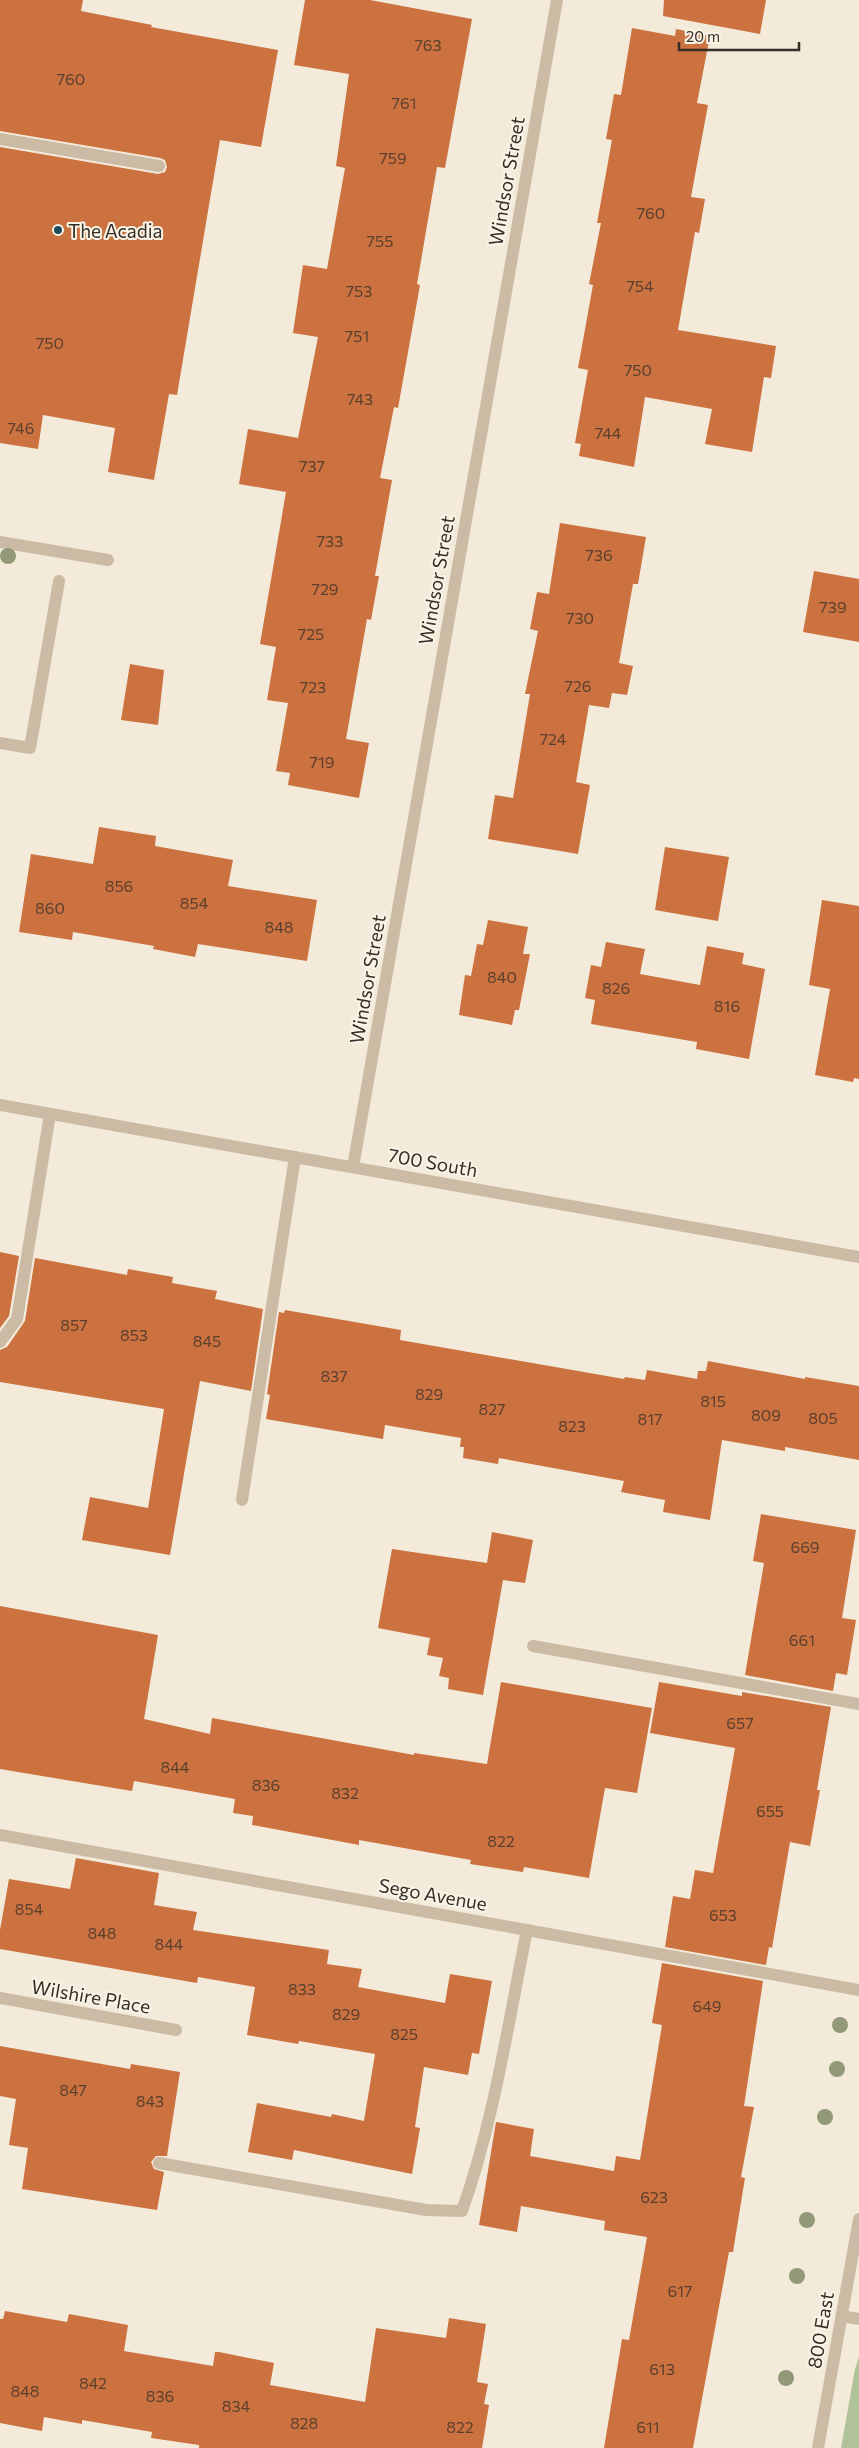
<svg xmlns="http://www.w3.org/2000/svg" width="859" height="2448" font-family="Commissioner,sans-serif">
<style>
.green{fill:#b0c299}
.building{fill:#cb7240}
.lines{fill:none;stroke-linecap:round;stroke-linejoin:round}
.service{stroke:#cbbba5;stroke-width:12}
.minor{stroke:#cbbba5;stroke-width:12}
.tree{fill:#919979}
.poi-dot{fill:#1b4e5a;stroke:#faf4e7;stroke-width:2}
.labels{text-anchor:middle;dominant-baseline:central;stroke-width:4;stroke-linejoin:round;paint-order:stroke}
.number-label{font-size:16px;fill:#5c3f2d}
.street-label{font-size:19px;fill:#372e27;stroke:#faf4e7}
.poi-label{font-size:19px;fill:#372e27;stroke:#faf4e7;text-anchor:start}
</style>
<rect width="100%" height="100%" fill="#f3eada"/>
<!-- green -->
<path class="green" d="M 859,2357 L 859,2448 L 841,2448 L 855,2369 Z"/>
<!-- building -->
<g class="building">
<path d="M 0,0 L 83,0 L 81,11 L 152,25 L 151,27 L 278,50 L 261,147 L 220,140 L 177,395 L 169,394 L 154,480 L 108,472 L 115,428 L 43,415 L 38,449 L 0,443 L 0,147 L 158,174 L 165,172 L 167,167 L 165,160 L 160,158 L 0,131 Z"/>
<path d="M 305,0 L 370,0 L 472,19 L 445,168 L 437,167 L 417,284 L 420,285 L 398,408 L 394,407 L 380,478 L 392,480 L 375,576 L 379,576 L 371,620 L 367,619 L 346,739 L 369,743 L 359,798 L 288,785 L 290,773 L 276,771 L 288,703 L 267,700 L 276,647 L 260,644 L 286,492 L 239,484 L 248,429 L 298,438 L 318,337 L 293,333 L 303,265 L 327,269 L 345,168 L 336,166 L 349,74 L 294,65 Z"/>
<path d="M 664,0 L 766,0 L 760,34 L 663,16 Z"/>
<path d="M 632,28 L 675,36 L 676,29 L 710,36 L 697,103 L 708,105 L 691,197 L 705,199 L 699,233 L 695,232 L 678,330 L 776,346 L 771,378 L 764,377 L 752,452 L 705,444 L 712,409 L 645,397 L 634,467 L 579,456 L 581,444 L 575,443 L 588,370 L 578,368 L 593,285 L 589,284 L 601,223 L 597,223 L 612,140 L 606,139 L 614,94 L 621,95 Z"/>
<path d="M 560,523 L 646,537 L 638,584 L 633,584 L 619,663 L 633,666 L 627,695 L 612,693 L 609,708 L 589,705 L 576,782 L 590,785 L 578,854 L 488,839 L 495,795 L 513,798 L 530,694 L 525,694 L 538,631 L 530,629 L 537,592 L 549,594 Z"/>
<path d="M 814,571 L 859,579 L 859,642 L 803,632 Z"/>
<path d="M 130,664 L 164,670 L 158,725 L 121,720 Z"/>
<path d="M 99,827 L 156,836 L 155,846 L 233,860 L 228,886 L 317,900 L 307,961 L 198,944 L 195,957 L 153,949 L 154,946 L 73,932 L 72,940 L 19,932 L 31,854 L 93,864 Z"/>
<path d="M 665,847 L 729,857 L 718,921 L 655,910 Z"/>
<path d="M 822,900 L 859,906 L 859,1079 L 854,1078 L 853,1082 L 815,1075 L 830,989 L 809,985 Z"/>
<path d="M 488,920 L 528,927 L 523,954 L 530,954 L 519,1010 L 515,1010 L 512,1025 L 459,1015 L 465,975 L 471,976 L 477,944 L 483,945 Z"/>
<path d="M 606,942 L 645,949 L 640,974 L 700,985 L 707,946 L 744,953 L 742,964 L 765,969 L 749,1059 L 696,1049 L 697,1042 L 591,1024 L 595,1000 L 585,998 L 591,965 L 601,967 Z"/>
<path d="M 0,1252 L 19,1256 L 9,1316 L 0,1328 Z"/>
<path d="M 35,1258 L 127,1275 L 128,1269 L 173,1277 L 172,1283 L 217,1291 L 215,1299 L 263,1309 L 251,1391 L 200,1381 L 170,1555 L 82,1540 L 90,1497 L 148,1508 L 164,1409 L 0,1382 L 0,1350 L 7,1347 L 25,1321 Z"/>
<path d="M 285,1310 L 401,1330 L 400,1340 L 624,1379 L 625,1377 L 645,1380 L 647,1370 L 697,1379 L 698,1371 L 706,1371 L 708,1361 L 805,1379 L 805,1377 L 859,1386 L 859,1460 L 785,1447 L 785,1451 L 722,1440 L 710,1520 L 663,1512 L 665,1500 L 621,1492 L 624,1481 L 499,1458 L 498,1464 L 463,1458 L 464,1447 L 460,1447 L 461,1438 L 385,1425 L 383,1439 L 266,1419 L 270,1395 L 267,1394 L 279,1312 L 284,1313 Z"/>
<path d="M 761,1514 L 856,1530 L 842,1618 L 856,1620 L 847,1675 L 836,1673 L 833,1691 L 745,1675 L 764,1563 L 753,1561 Z"/>
<path d="M 492,1532 L 533,1540 L 525,1583 L 503,1580 L 483,1695 L 448,1689 L 449,1678 L 439,1676 L 443,1658 L 427,1655 L 430,1638 L 378,1628 L 392,1549 L 487,1563 Z"/>
<path d="M 0,1606 L 158,1635 L 144,1719 L 210,1734 L 212,1718 L 414,1755 L 414,1753 L 487,1764 L 501,1682 L 652,1708 L 637,1793 L 605,1788 L 589,1878 L 524,1867 L 523,1872 L 470,1864 L 471,1860 L 359,1840 L 359,1845 L 252,1825 L 253,1816 L 233,1813 L 235,1799 L 134,1781 L 132,1791 L 0,1769 Z"/>
<path d="M 659,1682 L 742,1696 L 742,1692 L 831,1707 L 817,1790 L 820,1790 L 810,1846 L 790,1842 L 772,1948 L 769,1947 L 766,1965 L 665,1947 L 673,1896 L 690,1899 L 695,1870 L 713,1873 L 735,1748 L 650,1733 Z"/>
<path d="M 76,1858 L 159,1873 L 154,1905 L 197,1912 L 193,1930 L 329,1950 L 327,1964 L 362,1969 L 358,1987 L 445,2003 L 450,1974 L 492,1981 L 479,2054 L 472,2053 L 468,2075 L 424,2067 L 415,2127 L 420,2128 L 412,2174 L 294,2150 L 292,2160 L 248,2152 L 257,2103 L 331,2117 L 332,2114 L 364,2121 L 375,2054 L 299,2041 L 298,2044 L 247,2035 L 255,1987 L 198,1977 L 197,1983 L 0,1949 L 0,1930 L 9,1879 L 70,1889 Z"/>
<path d="M 662,1963 L 763,1981 L 744,2106 L 754,2107 L 741,2177 L 745,2178 L 733,2252 L 729,2252 L 693,2448 L 604,2448 L 622,2339 L 629,2340 L 647,2237 L 604,2230 L 605,2221 L 521,2206 L 517,2232 L 479,2225 L 496,2122 L 534,2129 L 530,2156 L 614,2171 L 616,2156 L 640,2160 L 662,2025 L 652,2023 Z"/>
<path d="M 0,2046 L 130,2069 L 131,2064 L 180,2072 L 167,2156 L 156,2156 L 151,2162 L 154,2169 L 164,2172 L 157,2210 L 22,2189 L 28,2148 L 9,2145 L 16,2099 L 0,2096 Z"/>
<path d="M 5,2311 L 67,2322 L 69,2314 L 128,2325 L 124,2351 L 213,2366 L 215,2352 L 219,2352 L 274,2363 L 270,2385 L 365,2402 L 376,2328 L 446,2338 L 449,2318 L 486,2324 L 477,2382 L 488,2384 L 484,2404 L 489,2405 L 482,2448 L 199,2448 L 199,2445 L 151,2438 L 152,2432 L 82,2420 L 82,2424 L 44,2417 L 42,2431 L 0,2423 L 0,2319 L 3,2319 Z"/>
</g>
<g class="lines">
<!-- service -->
<g class="service">
<path d="M 0,139 L 159,166"/>
<path d="M 0,542 L 108,560"/>
<path d="M 0,743 L 30,748 L 59,581"/>
<path d="M 0,1342 L 17,1319 L 50,1114"/>
<path d="M 242,1500 L 295,1157"/>
<path d="M 533,1646 L 859,1704"/>
<path d="M 159,2163 L 426,2210 L 462,2211 C 494,2121 508,2024 527,1930"/>
</g>
<!-- minor -->
<g class="minor">
<path d="M 0,1105 L 859,1257"/>
<path d="M 353,1167 L 557,0"/>
<path d="M 0,1835 L 859,1990"/>
<path d="M 0,1998 L 176,2030"/>
<path d="M 842,2316 L 859,2319"/>
<path d="M 818,2448 L 859,2219"/>
</g>
</g>
<!-- trees -->
<g class="tree">
<circle cx="8" cy="556" r="8"/>
<circle cx="840" cy="2025" r="8"/>
<circle cx="837" cy="2069" r="8"/>
<circle cx="825" cy="2117" r="8"/>
<circle cx="807" cy="2220" r="8"/>
<circle cx="797" cy="2276" r="8"/>
<circle cx="786" cy="2378" r="8"/>
</g>
<!-- markers -->
<circle class="poi-dot" cx="58" cy="230" r="5"/>
<g class="labels">
<!-- number labels -->
<g class="number-label">
<text x="428" y="44">763</text>
<text x="71" y="78">760</text>
<text x="404" y="102">761</text>
<text x="393" y="157">759</text>
<text x="651" y="212">760</text>
<text x="380" y="240">755</text>
<text x="640" y="285">754</text>
<text x="359" y="290">753</text>
<text x="357" y="335">751</text>
<text x="50" y="342">750</text>
<text x="638" y="369">750</text>
<text x="360" y="398">743</text>
<text x="21" y="427">746</text>
<text x="608" y="432">744</text>
<text x="312" y="465">737</text>
<text x="330" y="540">733</text>
<text x="599" y="554">736</text>
<text x="325" y="588">729</text>
<text x="833" y="606">739</text>
<text x="580" y="617">730</text>
<text x="311" y="633">725</text>
<text x="578" y="685">726</text>
<text x="313" y="686">723</text>
<text x="553" y="738">724</text>
<text x="322" y="761">719</text>
<text x="119" y="885">856</text>
<text x="194" y="902">854</text>
<text x="50" y="907">860</text>
<text x="279" y="926">848</text>
<text x="502" y="976">840</text>
<text x="616" y="987">826</text>
<text x="727" y="1005">816</text>
<text x="74" y="1324">857</text>
<text x="134" y="1334">853</text>
<text x="207" y="1340">845</text>
<text x="334" y="1375">837</text>
<text x="429" y="1393">829</text>
<text x="713" y="1400">815</text>
<text x="492" y="1408">827</text>
<text x="766" y="1414">809</text>
<text x="823" y="1417">805</text>
<text x="650" y="1418">817</text>
<text x="572" y="1425">823</text>
<text x="805" y="1546">669</text>
<text x="802" y="1639">661</text>
<text x="740" y="1722">657</text>
<text x="175" y="1766">844</text>
<text x="266" y="1784">836</text>
<text x="345" y="1792">832</text>
<text x="770" y="1810">655</text>
<text x="501" y="1840">822</text>
<text x="29" y="1908">854</text>
<text x="723" y="1914">653</text>
<text x="102" y="1932">848</text>
<text x="169" y="1943">844</text>
<text x="302" y="1988">833</text>
<text x="707" y="2005">649</text>
<text x="346" y="2013">829</text>
<text x="404" y="2033">825</text>
<text x="73" y="2089">847</text>
<text x="150" y="2100">843</text>
<text x="654" y="2196">623</text>
<text x="680" y="2290">617</text>
<text x="662" y="2368">613</text>
<text x="93" y="2382">842</text>
<text x="25" y="2390">848</text>
<text x="160" y="2395">836</text>
<text x="236" y="2405">834</text>
<text x="304" y="2422">828</text>
<text x="460" y="2426">822</text>
<text x="648" y="2426">611</text>
</g>
<!-- street labels -->
<g class="street-label">
<text transform="translate(506 181) rotate(-80)">Windsor Street</text>
<text transform="translate(436 580) rotate(-80)">Windsor Street</text>
<text transform="translate(367 979) rotate(-80)">Windsor Street</text>
<text transform="translate(433 1162) rotate(10)">700 South</text>
<text transform="translate(433 1894) rotate(10)">Sego Avenue</text>
<text transform="translate(91 1996) rotate(10)">Wilshire Place</text>
<text transform="translate(820 2330) rotate(-80)">800 East</text>
</g>
<!-- poi labels -->
<g class="poi-label">
<text x="68" y="230">The Acadia</text>
</g>
</g>
<!-- scale -->
<path d="M679 42v8h120v-8" fill="none" stroke="#372e27" stroke-width="2.5"/>
<text x="686" y="42" font-size="15" fill="#372e27" stroke="#faf4e7" stroke-width="4" paint-order="stroke">20 m</text>
</svg>
